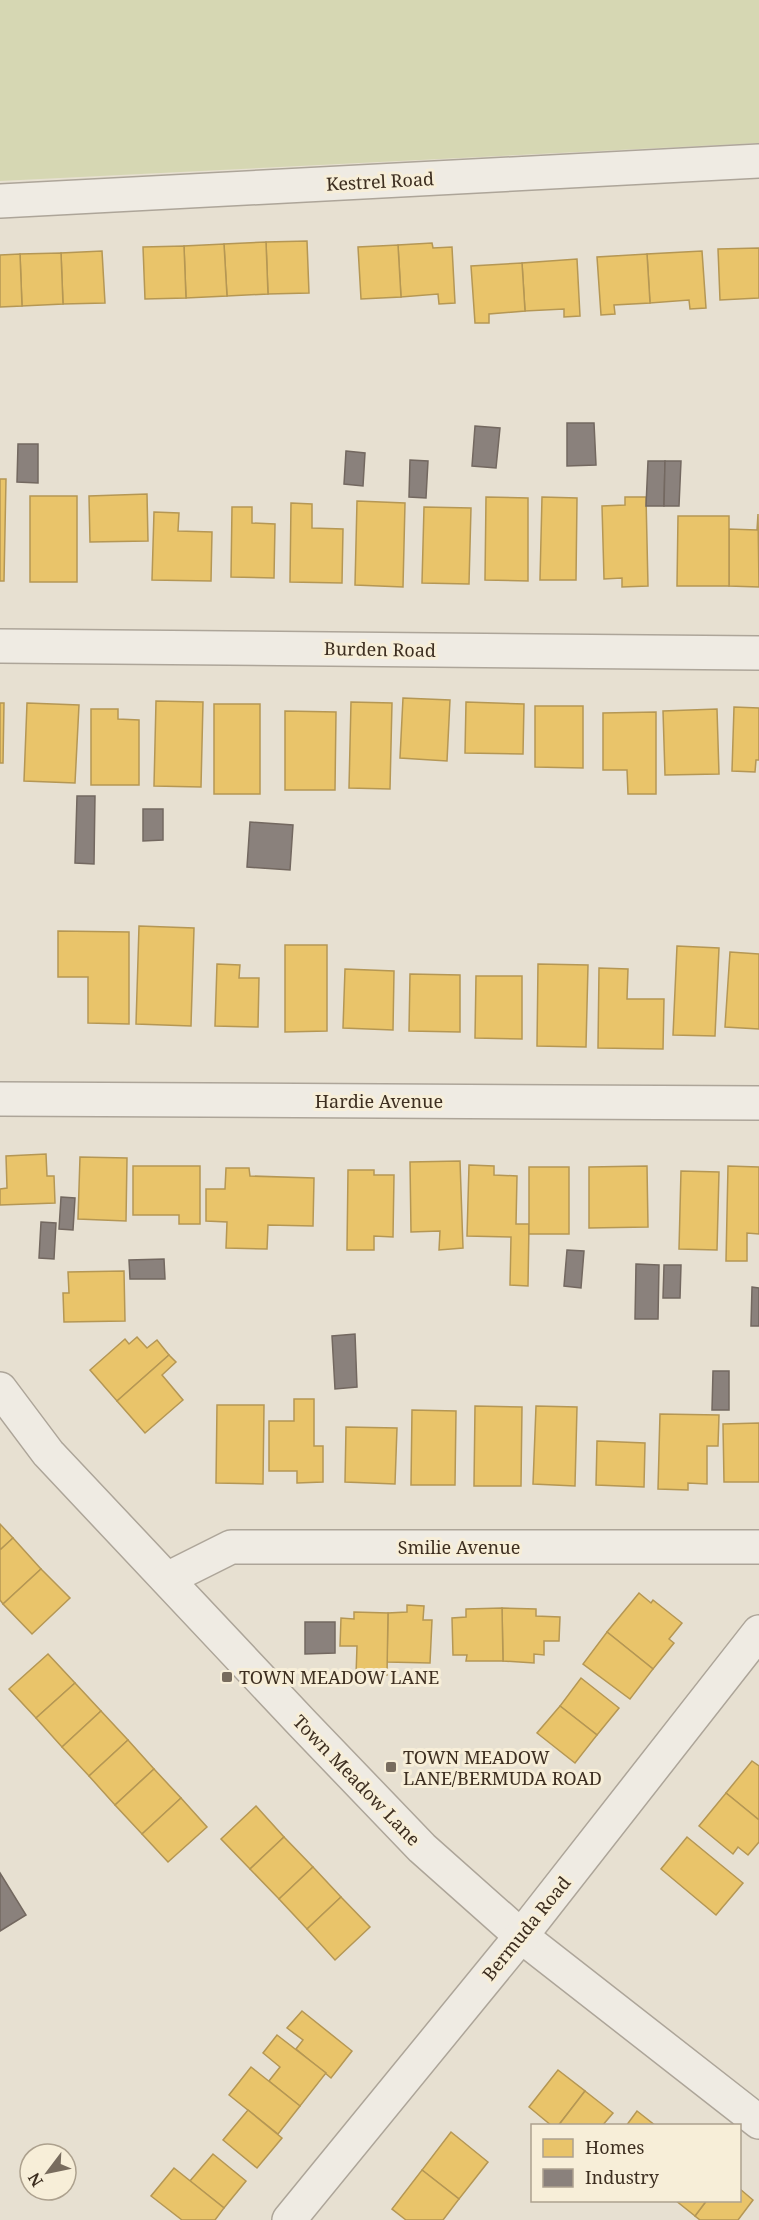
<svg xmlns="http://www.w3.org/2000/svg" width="759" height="2220" font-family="'Noto Serif',serif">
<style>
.green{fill:#d6d7b3}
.homes{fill:#e9c46a;stroke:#b59754;stroke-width:1.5}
.industry{fill:#8a817c;stroke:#736860;stroke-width:1.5}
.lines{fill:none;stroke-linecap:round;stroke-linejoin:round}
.minor-casing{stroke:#ada599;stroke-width:36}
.minor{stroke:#efebe3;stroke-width:33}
.poi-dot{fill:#786c5e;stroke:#f7eed8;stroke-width:2}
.labels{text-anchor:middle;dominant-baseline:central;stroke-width:6;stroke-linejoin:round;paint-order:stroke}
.street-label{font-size:18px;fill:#3d2e20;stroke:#f7eed8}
.poi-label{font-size:18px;fill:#3d2e20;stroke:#f7eed8;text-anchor:start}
</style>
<rect width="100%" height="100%" fill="#e7e0d1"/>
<!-- green -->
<path class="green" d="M 0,0 L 759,0 L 759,143 L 0,181 Z"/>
<!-- homes -->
<g class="homes">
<path d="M 307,241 L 309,293 L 268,294 L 266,242 Z"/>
<path d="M 266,242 L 268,294 L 227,296 L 224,244 Z"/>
<path d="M 432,243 L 433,248 L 452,247 L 455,303 L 439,304 L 438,294 L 401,297 L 398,245 Z"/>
<path d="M 224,244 L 227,296 L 186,298 L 184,246 Z"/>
<path d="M 398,245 L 401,297 L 361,299 L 358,247 Z"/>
<path d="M 184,246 L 186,298 L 145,299 L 143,247 Z"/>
<path d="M 759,248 L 759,298 L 720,300 L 718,249 Z"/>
<path d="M 102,251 L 105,303 L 63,304 L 61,253 Z"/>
<path d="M 702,251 L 706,308 L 690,309 L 689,300 L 650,303 L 647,254 Z"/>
<path d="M 61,253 L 63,304 L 22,306 L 20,254 Z"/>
<path d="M 20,254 L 22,306 L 0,307 L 0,255 Z"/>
<path d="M 647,254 L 650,303 L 614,305 L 615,314 L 601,315 L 597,257 Z"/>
<path d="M 577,259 L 580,316 L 564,317 L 564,309 L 525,311 L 522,263 Z"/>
<path d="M 522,263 L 525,311 L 489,314 L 489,323 L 475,323 L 471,266 Z"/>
<path d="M 0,479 L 6,479 L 4,581 L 0,581 Z"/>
<path d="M 147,494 L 148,541 L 90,542 L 89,496 Z"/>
<rect x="30" y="496" width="47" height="86"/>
<path d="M 486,497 L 528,498 L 528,581 L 485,580 Z"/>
<path d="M 542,497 L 577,498 L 576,580 L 540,580 Z"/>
<path d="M 625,497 L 646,497 L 648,586 L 622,587 L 622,578 L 604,579 L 602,506 L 625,505 Z"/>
<path d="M 357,501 L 405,503 L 403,587 L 355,585 Z"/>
<path d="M 291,503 L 312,504 L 312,528 L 343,529 L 342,583 L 290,582 Z"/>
<path d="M 232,507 L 252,507 L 252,523 L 275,524 L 274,578 L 231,577 Z"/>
<path d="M 424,507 L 471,508 L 469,584 L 422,583 Z"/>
<path d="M 154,512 L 179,513 L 178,531 L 212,532 L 211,581 L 152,580 Z"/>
<path d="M 758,514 L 759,587 L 729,586 L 729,529 L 757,530 Z"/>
<path d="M 678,516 L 729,516 L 729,586 L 677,586 Z"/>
<path d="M 403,698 L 450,700 L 447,761 L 400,758 Z"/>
<path d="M 156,701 L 203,702 L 201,787 L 154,786 Z"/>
<path d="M 351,702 L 392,703 L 390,789 L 349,788 Z"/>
<path d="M 466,702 L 524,704 L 523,754 L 465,753 Z"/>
<path d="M 0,703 L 4,703 L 3,763 L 0,763 Z"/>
<path d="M 27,703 L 79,705 L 75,783 L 24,781 Z"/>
<rect x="214" y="704" width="46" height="90"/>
<path d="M 535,706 L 583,706 L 583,768 L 535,767 Z"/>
<path d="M 734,707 L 759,708 L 759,760 L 756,760 L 755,772 L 732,771 Z"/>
<path d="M 91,709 L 118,709 L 118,719 L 139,720 L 139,785 L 91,785 Z"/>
<path d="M 717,709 L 719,774 L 665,775 L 663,711 Z"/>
<path d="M 285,711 L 336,712 L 335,790 L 285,790 Z"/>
<path d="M 656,712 L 656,794 L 628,794 L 627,770 L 603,770 L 603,713 Z"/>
<path d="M 139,926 L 194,928 L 191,1026 L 136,1024 Z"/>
<path d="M 58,931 L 129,932 L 129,1024 L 88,1023 L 88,977 L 58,977 Z"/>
<path d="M 285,945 L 327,945 L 327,1031 L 285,1032 Z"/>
<path d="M 677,946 L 719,948 L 715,1036 L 673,1035 Z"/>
<path d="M 730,952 L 759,954 L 759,1029 L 725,1027 Z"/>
<path d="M 217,964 L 240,965 L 239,978 L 259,978 L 258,1027 L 215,1026 Z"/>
<path d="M 538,964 L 588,965 L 586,1047 L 537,1046 Z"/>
<path d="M 599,968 L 628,969 L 627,999 L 664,999 L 663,1049 L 598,1048 Z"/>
<path d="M 345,969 L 394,971 L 393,1030 L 343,1028 Z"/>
<path d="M 410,974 L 460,975 L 460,1032 L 409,1031 Z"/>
<path d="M 476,976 L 522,976 L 522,1039 L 475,1038 Z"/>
<path d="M 46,1154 L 47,1176 L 54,1176 L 55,1203 L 0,1205 L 0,1189 L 7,1188 L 6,1156 Z"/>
<path d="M 80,1157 L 127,1158 L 126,1221 L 78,1219 Z"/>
<path d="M 460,1161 L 463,1248 L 439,1250 L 440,1231 L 411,1232 L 410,1162 Z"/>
<path d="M 469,1165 L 494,1166 L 494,1175 L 517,1176 L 516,1224 L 529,1224 L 528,1286 L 510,1285 L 511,1237 L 467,1236 Z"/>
<path d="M 133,1166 L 200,1166 L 200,1224 L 179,1224 L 179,1215 L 133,1215 Z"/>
<path d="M 647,1166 L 648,1227 L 589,1228 L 589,1167 Z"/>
<path d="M 728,1166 L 759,1167 L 759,1234 L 747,1233 L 747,1261 L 726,1261 Z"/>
<rect x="529" y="1167" width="40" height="67"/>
<path d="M 226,1168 L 249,1168 L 250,1176 L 314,1178 L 313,1226 L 268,1225 L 267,1249 L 226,1248 L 227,1222 L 206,1221 L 206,1189 L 225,1189 Z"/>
<path d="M 348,1170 L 374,1170 L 374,1175 L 394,1175 L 393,1237 L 374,1236 L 374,1250 L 347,1250 Z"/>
<path d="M 681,1171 L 719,1172 L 717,1250 L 679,1249 Z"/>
<path d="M 124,1271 L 125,1321 L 64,1322 L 63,1293 L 69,1293 L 68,1272 Z"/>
<path d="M 137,1337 L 147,1348 L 157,1340 L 169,1355 L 117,1401 L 90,1370 L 125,1339 L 129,1344 Z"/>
<path d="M 169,1355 L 176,1362 L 162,1375 L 183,1400 L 145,1433 L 117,1401 Z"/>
<path d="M 294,1399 L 314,1399 L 314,1446 L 323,1446 L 323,1482 L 297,1483 L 297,1471 L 269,1471 L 269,1421 L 294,1421 Z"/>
<path d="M 217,1405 L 264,1405 L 263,1484 L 216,1483 Z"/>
<path d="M 475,1406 L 522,1407 L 521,1486 L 474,1486 Z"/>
<path d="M 536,1406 L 577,1407 L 575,1486 L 533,1484 Z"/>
<path d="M 412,1410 L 456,1411 L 455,1485 L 411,1485 Z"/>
<path d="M 660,1414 L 719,1415 L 718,1446 L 707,1446 L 707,1484 L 688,1483 L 688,1490 L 658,1489 Z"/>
<path d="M 759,1423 L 759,1482 L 724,1482 L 723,1424 Z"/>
<path d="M 346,1427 L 397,1428 L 395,1484 L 345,1482 Z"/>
<path d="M 597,1441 L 645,1443 L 644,1487 L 596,1485 Z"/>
<path d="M 0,1524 L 13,1538 L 0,1550 Z"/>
<path d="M 13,1538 L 41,1569 L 3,1604 L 0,1600 L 0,1550 Z"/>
<path d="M 41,1569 L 70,1598 L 32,1634 L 3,1604 Z"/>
<path d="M 639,1593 L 651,1603 L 653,1600 L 682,1623 L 669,1639 L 674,1643 L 653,1669 L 607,1632 Z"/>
<path d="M 407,1605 L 424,1606 L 423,1620 L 432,1620 L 430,1663 L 387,1662 L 388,1613 L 407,1612 Z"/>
<path d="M 502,1608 L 536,1609 L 536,1616 L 560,1617 L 559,1641 L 544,1641 L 544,1655 L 534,1654 L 534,1663 L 503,1661 Z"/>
<path d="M 502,1608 L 503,1661 L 466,1661 L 467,1655 L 453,1655 L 452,1618 L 466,1617 L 466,1609 Z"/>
<path d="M 354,1612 L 388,1613 L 387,1675 L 356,1675 L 357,1646 L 340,1646 L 341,1618 L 354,1619 Z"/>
<path d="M 607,1632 L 653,1669 L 630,1699 L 583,1664 Z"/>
<path d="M 48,1654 L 75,1683 L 36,1718 L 9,1689 Z"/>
<path d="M 581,1678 L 619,1708 L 597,1735 L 560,1706 Z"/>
<path d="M 75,1683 L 101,1711 L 62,1747 L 36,1718 Z"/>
<path d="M 560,1706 L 597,1735 L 575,1763 L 537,1733 Z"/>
<path d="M 101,1711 L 128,1740 L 89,1776 L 62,1747 Z"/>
<path d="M 128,1740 L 154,1769 L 115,1805 L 89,1776 Z"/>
<path d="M 752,1761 L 759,1766 L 759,1820 L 726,1793 Z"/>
<path d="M 154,1769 L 181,1798 L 142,1834 L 115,1805 Z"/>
<path d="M 726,1793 L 759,1820 L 759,1842 L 748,1855 L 738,1847 L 733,1854 L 699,1826 Z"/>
<path d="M 181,1798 L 207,1827 L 168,1862 L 142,1834 Z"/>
<path d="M 256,1806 L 284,1837 L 250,1869 L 221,1839 Z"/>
<path d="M 284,1837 L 313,1867 L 279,1899 L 250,1869 Z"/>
<path d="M 687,1837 L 743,1883 L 716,1915 L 661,1869 Z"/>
<path d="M 313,1867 L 341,1897 L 307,1929 L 279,1899 Z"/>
<path d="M 341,1897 L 370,1927 L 335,1960 L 307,1929 Z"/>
<path d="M 302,2011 L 352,2051 L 331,2078 L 296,2049 L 303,2040 L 287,2028 Z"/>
<path d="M 277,2035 L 326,2073 L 300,2106 L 269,2081 L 280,2067 L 263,2053 Z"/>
<path d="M 251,2067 L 300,2106 L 278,2134 L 229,2095 Z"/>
<path d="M 558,2070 L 585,2091 L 558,2126 L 552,2126 L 529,2107 Z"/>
<path d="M 585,2091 L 613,2113 L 602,2126 L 558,2126 Z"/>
<path d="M 248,2110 L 282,2138 L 257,2168 L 223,2140 Z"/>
<path d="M 637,2111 L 656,2126 L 626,2126 Z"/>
<path d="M 451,2132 L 488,2162 L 459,2199 L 422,2170 Z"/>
<path d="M 213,2154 L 246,2181 L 224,2208 L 190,2181 Z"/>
<path d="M 174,2168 L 224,2208 L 215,2220 L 182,2220 L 151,2196 Z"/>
<path d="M 422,2170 L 459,2199 L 443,2220 L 406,2220 L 392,2209 Z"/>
<path d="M 740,2189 L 753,2200 L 738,2220 L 700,2220 L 695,2216 L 707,2200 L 740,2200 Z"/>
<path d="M 675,2200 L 707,2200 L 695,2216 Z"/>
</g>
<!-- industry -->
<g class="industry">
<path d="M 567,423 L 594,423 L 596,465 L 567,466 Z"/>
<path d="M 475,426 L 500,428 L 496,468 L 472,466 Z"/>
<path d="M 18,444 L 38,444 L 38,483 L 17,482 Z"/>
<path d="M 346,451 L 365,453 L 363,486 L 344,484 Z"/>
<path d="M 410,460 L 428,461 L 426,498 L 409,497 Z"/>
<path d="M 648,461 L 665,461 L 664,506 L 646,506 Z"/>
<path d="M 665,461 L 681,461 L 679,506 L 664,506 Z"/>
<path d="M 77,796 L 95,796 L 94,864 L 75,863 Z"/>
<path d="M 143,809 L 163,809 L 163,840 L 143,841 Z"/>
<path d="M 250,822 L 293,825 L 290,870 L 247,867 Z"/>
<path d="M 61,1197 L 75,1198 L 73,1230 L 59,1229 Z"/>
<path d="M 41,1222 L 56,1223 L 54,1259 L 39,1258 Z"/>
<path d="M 567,1250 L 584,1251 L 581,1288 L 564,1286 Z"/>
<path d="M 164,1259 L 165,1279 L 130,1279 L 129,1260 Z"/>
<path d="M 636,1264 L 659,1265 L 658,1319 L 635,1319 Z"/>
<path d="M 664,1265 L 681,1265 L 680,1298 L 663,1298 Z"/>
<path d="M 752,1287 L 759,1288 L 759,1326 L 751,1326 Z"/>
<path d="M 355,1334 L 357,1387 L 335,1389 L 332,1336 Z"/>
<path d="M 713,1371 L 729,1371 L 729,1410 L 712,1410 Z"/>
<path d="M 305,1622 L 335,1622 L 335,1653 L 305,1654 Z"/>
<path d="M 0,1873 L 26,1915 L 0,1931 Z"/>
</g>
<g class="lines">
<defs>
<g id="minor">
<path d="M 0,201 L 759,161"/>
<path d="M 0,646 L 759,653"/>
<path d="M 0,1099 L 759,1103"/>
<path d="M 0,1389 L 48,1453 L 302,1723 L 422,1848 L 521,1936 L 759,2122"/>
<path d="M 167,1579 L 231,1547 L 759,1547"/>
<path d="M 289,2220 L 521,1936 L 759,1632"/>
</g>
</defs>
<!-- minor casing -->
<use href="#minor" class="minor-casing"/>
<!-- minor -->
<use href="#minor" class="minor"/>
</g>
<!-- markers -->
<g class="poi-dot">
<rect x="221" y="1671" width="12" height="12" rx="3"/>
<rect x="385" y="1761" width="12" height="12" rx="3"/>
</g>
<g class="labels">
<!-- street labels -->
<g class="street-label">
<text transform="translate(380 181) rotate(-3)">Kestrel Road</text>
<text transform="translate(380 649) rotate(1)">Burden Road</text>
<text x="379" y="1101">Hardie Avenue</text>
<text x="459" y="1547">Smilie Avenue</text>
<text transform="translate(357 1780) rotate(46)">Town Meadow Lane</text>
<text transform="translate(526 1928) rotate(-51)">Bermuda Road</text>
</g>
<!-- poi labels -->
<g class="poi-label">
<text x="239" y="1677">TOWN MEADOW LANE</text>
<text x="403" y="1757">TOWN MEADOW<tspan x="403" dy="21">LANE/BERMUDA ROAD</tspan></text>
</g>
</g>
<!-- legend -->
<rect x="531" y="2124" width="210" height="78" fill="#f7eed8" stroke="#ada18e" stroke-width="1.5"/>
<rect x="543" y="2139" width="30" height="18" fill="#e9c46a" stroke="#ada18e" stroke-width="1.5"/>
<text x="585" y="2154" font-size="18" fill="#3d2e20">Homes</text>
<rect x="543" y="2169" width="30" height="18" fill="#8a817c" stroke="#ada18e" stroke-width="1.5"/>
<text x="585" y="2184" font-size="18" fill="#3d2e20">Industry</text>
<!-- north arrow -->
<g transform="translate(48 2172) rotate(238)"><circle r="28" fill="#f7eed8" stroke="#ada18e" stroke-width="1.5"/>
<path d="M0-4.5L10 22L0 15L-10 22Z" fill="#786c5e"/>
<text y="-9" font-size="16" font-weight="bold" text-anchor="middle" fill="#3d2e20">N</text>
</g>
</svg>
